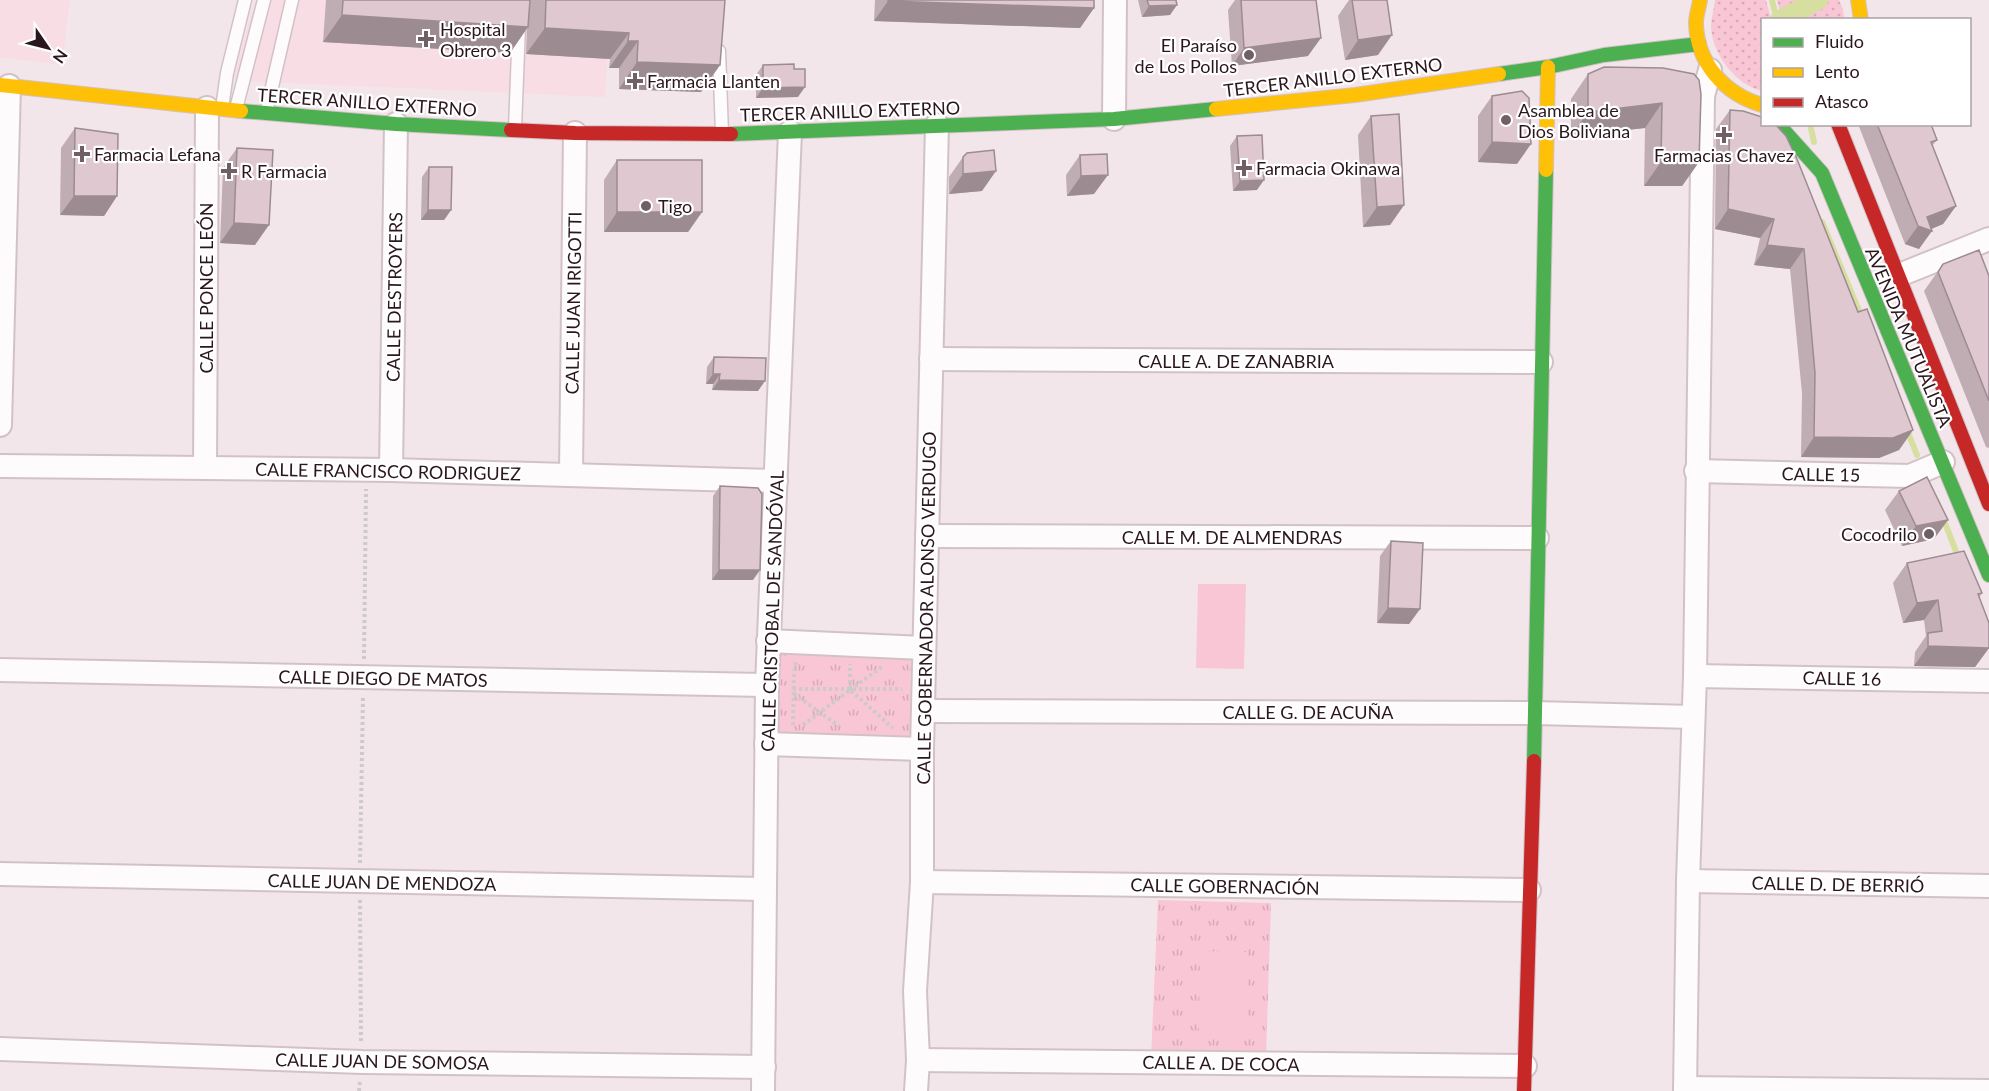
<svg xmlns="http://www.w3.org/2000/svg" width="1989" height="1091" font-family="Lato,sans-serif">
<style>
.built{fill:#f8dde5}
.grass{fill:url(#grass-dots)}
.park{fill:url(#park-tufts)}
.pitch{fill:#f9c6d6}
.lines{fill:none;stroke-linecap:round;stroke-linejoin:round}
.stream{stroke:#d6df9f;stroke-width:6}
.canal{stroke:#d6df9f;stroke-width:20}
.lane-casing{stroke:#d2c2c7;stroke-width:15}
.street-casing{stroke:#d2c2c7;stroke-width:26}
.fast-casing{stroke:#d2c2c7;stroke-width:16}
.slow-casing{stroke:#d2c2c7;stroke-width:16}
.jam-casing{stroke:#d2c2c7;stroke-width:16}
.path{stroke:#cec9ca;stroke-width:4;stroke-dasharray:3 3;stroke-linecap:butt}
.lane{stroke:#fdfbfc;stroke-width:12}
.street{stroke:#fdfbfc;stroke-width:22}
.fast{stroke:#4caf50;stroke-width:14}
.slow{stroke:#ffc107;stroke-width:14}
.jam{stroke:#c62828;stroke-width:14}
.wall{fill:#c0acb3}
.shaded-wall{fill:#9c8c92}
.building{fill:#dfc8d0;stroke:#9c8c92;stroke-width:1.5}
.poi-dot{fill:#705f64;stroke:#fff;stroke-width:2}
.labels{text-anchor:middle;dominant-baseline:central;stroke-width:4.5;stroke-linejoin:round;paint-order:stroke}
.poi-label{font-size:18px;fill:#2a161c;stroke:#fff;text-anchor:start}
.street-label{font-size:18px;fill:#2a161c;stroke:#fff}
</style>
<defs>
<pattern id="grass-dots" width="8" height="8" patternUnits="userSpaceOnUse" patternTransform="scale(1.5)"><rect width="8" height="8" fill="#f9c6d6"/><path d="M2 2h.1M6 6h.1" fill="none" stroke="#d6a9b7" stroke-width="1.8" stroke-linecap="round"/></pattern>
<pattern id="park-tufts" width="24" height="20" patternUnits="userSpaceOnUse" patternTransform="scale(1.5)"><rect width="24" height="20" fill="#f9c6d6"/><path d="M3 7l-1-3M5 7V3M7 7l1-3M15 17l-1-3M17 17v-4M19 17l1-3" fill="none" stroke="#d6a9b7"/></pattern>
</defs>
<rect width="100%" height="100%" fill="#f3e6ea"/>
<!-- built -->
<g class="built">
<path d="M 0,0 L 70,0 L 62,65 L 0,57 Z"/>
<path d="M 255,0 L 611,0 L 605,97 L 241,81 L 233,78 Z"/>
</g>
<!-- grass -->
<g class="grass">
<path d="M 1715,0 L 1766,0 L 1771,19 L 1762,20 L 1762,91 C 1736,85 1713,55 1711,28 C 1711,19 1714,9 1715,0 Z"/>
<path d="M 1777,0 L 1839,0 L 1843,9 L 1844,19 L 1782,19 Z"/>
</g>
<!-- park -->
<g class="park">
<path d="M 780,647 L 911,654 L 910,732 L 908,739 L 783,737 L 776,731 Z"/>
<path d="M 1158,900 L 1271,903 L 1266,1058 L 1151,1058 Z"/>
</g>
<!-- pitch -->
<g class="pitch">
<path d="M 1198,584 L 1246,584 L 1244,669 L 1196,668 Z"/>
<path d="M 1200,951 L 1248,952 L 1247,1034 L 1199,1034 Z"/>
</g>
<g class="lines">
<!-- stream -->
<g class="stream">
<path d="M 1772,0 L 1777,20"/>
<path d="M 1810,124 L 1814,142"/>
<path d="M 1822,222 L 1862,318"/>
<path d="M 1907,430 L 1917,455"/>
<path d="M 1943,518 L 1959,559"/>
</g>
<!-- canal -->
<path class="canal" d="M 1780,20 L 1818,0"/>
<defs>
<g id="lane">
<path d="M 719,51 L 722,133"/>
<path d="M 222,108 L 227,73 L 245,0"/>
<path d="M 236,109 L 264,0"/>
<path d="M 266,113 L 292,0"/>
<path d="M 515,128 L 519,26"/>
</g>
<g id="street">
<path d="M 1114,119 L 1115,0"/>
<path d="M 1897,276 L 1989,239"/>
<path d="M 931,359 L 1541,362"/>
<path d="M 0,425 L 9,86"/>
<path d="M 0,466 L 391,470 L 776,481"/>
<path d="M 205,468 L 207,108"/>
<path d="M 391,470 L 396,124"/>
<path d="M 1696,471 L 1910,476 L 1943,462"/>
<path d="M 571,474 L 575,133"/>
<path d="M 927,536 L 1537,538"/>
<path d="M 768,641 L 924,648"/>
<path d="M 0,670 L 767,685"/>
<path d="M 1695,676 L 1989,681"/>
<path d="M 923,711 L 1535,713 L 1693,717"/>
<path d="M 766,744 L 922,749"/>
<path d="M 0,874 L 764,889"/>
<path d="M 1688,881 L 1989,886"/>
<path d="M 922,882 L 1529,890"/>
<path d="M 0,1049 L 362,1062 L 764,1067"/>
<path d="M 918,1060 L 1525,1066"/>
<path d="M 1685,1088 L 1989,1091"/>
<path d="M 763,1091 L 767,685 L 790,132"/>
<path d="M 916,1091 L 918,1060 L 915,991 L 922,882 L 922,749 L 937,125"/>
<path d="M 1685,1091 L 1688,881 L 1695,676 L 1703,96 L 1710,70"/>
</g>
<g id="fast">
<path d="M 1499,74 L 1548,67 L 1604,55 L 1699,44"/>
<path d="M 241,111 L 396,124 L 511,130"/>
<path d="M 1778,124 L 1822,173 L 1989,575"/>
<path d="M 731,134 L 1114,119 L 1216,109"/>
<path d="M 1534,761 L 1546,170"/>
</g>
<g id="slow">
<path d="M 1700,0 C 1699,8 1696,15 1696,23 C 1697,64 1725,94 1762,105"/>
<path d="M 1858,0 L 1861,20"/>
<path d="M 0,85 L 241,111"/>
<path d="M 1216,109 L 1355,95 L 1499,74"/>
<path d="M 1546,170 L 1548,67"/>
</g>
<g id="jam">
<path d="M 1838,124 L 1989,504"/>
<path d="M 511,130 L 575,133 L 731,134"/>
<path d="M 1524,1091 L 1534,761"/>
</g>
</defs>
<!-- lane casing -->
<use href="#lane" class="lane-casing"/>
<!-- street casing -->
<use href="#street" class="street-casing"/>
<!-- fast casing -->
<use href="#fast" class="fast-casing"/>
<!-- slow casing -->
<use href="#slow" class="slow-casing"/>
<!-- jam casing -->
<use href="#jam" class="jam-casing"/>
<!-- path -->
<g class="path">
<path d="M 364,659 L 366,489"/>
<path d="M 793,689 L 902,689"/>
<path d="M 850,689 L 850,664"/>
<path d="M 850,690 L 883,666"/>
<path d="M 794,694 L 839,726"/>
<path d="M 793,725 L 794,674 L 796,661"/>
<path d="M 803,725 L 850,690 L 893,728"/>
<path d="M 360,863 L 363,696"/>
<path d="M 360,900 L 361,1043"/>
<path d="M 359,1091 L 360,1080"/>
</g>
<!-- lane -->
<use href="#lane" class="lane"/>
<!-- street -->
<use href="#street" class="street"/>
<!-- fast -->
<use href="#fast" class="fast"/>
<!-- slow -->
<use href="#slow" class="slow"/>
<!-- jam -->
<use href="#jam" class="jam"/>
</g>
<!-- wall -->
<g class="wall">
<path d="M 326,0 L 725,0 L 720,65 L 701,92 L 619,89 L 619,68 L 609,68 L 610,59 L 526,54 L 527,28 L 510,53 L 323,42 Z"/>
<path d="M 875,0 L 1094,0 L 1094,8 L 1080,28 L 874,21 Z"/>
<path d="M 1138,0 L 1176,0 L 1170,15 L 1142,17 Z"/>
<path d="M 1235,0 L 1316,0 L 1308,56 L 1232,66 L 1228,10 Z"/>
<path d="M 1349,0 L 1387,0 L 1378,55 L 1345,60 L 1338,16 Z"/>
<path d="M 763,65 L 794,69 L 798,97 L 756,98 L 756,75 Z"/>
<path d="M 1588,74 L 1701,94 L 1699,162 L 1682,186 L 1644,186 L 1645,128 L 1571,136 L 1571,99 Z"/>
<path d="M 1492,96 L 1517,164 L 1478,162 L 1478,116 Z"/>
<path d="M 1730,110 L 1858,312 L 1913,430 L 1899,450 L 1879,458 L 1801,457 L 1802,393 L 1790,269 L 1754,265 L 1760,238 L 1715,229 L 1716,129 Z"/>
<path d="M 1371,116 L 1404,205 L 1390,225 L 1363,227 L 1358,135 Z"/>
<path d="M 1858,124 L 1931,124 L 1937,140 L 1932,146 L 1956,206 L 1943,224 L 1931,229 L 1919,249 L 1905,244 Z"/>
<path d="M 75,128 L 117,196 L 104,216 L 60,215 L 61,148 Z"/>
<path d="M 1237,136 L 1257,190 L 1233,191 L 1230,146 Z"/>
<path d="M 237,148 L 255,245 L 220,243 L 223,168 Z"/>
<path d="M 1080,155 L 1094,194 L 1067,196 L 1066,175 Z"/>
<path d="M 963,157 L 982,191 L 949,194 L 949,177 Z"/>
<path d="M 617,160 L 702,212 L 688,232 L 604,232 L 604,180 Z"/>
<path d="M 429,167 L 451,210 L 444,220 L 421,220 L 422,177 Z"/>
<path d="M 1943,264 L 1989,276 L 1989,448 L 1986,447 L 1924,291 Z"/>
<path d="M 714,357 L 758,391 L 712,390 L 713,384 L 706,384 L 707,367 Z"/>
<path d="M 720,486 L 753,580 L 712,580 L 713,496 Z"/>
<path d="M 1899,491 L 1934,539 L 1902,546 L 1885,510 Z"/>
<path d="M 1391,541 L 1420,609 L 1409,624 L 1377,623 L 1380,556 Z"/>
<path d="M 1907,563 L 1982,593 L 1979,598 L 1989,648 L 1975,667 L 1914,666 L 1915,652 L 1926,636 L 1924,620 L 1903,623 L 1893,583 Z"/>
</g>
<!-- shaded-wall -->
<g class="shaded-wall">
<path d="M 888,1 L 1094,8 L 1080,28 L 874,21 Z"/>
<path d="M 1177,5 L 1170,15 L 1142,17 L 1149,6 Z"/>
<path d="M 342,15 L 528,27 L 510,53 L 323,42 Z"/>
<path d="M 545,28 L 629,33 L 610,59 L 526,54 Z"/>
<path d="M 1392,35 L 1378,55 L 1345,60 L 1358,40 Z"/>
<path d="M 1321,38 L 1308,56 L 1232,66 L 1244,48 Z"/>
<path d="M 628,41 L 638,41 L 619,68 L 609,68 Z"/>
<path d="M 637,62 L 720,65 L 701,92 L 619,89 Z"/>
<path d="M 805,87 L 798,97 L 756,98 L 763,88 Z"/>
<path d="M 1662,103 L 1645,128 L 1571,136 L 1588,112 Z"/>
<path d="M 1492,142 L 1531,144 L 1517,164 L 1478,162 Z"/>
<path d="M 1661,162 L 1699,162 L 1682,186 L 1644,186 Z"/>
<path d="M 996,171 L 982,191 L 949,194 L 963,174 Z"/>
<path d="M 1108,175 L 1094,194 L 1067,196 L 1081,176 Z"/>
<path d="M 1264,180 L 1257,190 L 1233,191 L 1240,181 Z"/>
<path d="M 74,196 L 117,196 L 104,216 L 60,215 Z"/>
<path d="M 1404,205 L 1390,225 L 1363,227 L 1377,207 Z"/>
<path d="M 1956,206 L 1943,224 L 1929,230 L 1932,231 L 1919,249 L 1905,244 L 1918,226 L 1927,217 Z"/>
<path d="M 1728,209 L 1774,219 L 1760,238 L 1715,229 Z"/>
<path d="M 428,210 L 451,210 L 444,220 L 421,220 Z"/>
<path d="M 617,212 L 702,212 L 688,232 L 604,232 Z"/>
<path d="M 234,223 L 269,225 L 255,245 L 220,243 Z"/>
<path d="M 1767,245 L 1804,249 L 1790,269 L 1754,265 Z"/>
<path d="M 713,374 L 720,374 L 713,384 L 706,384 Z"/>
<path d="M 719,380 L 765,381 L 758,391 L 712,390 Z"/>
<path d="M 1913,430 L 1899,450 L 1879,458 L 1801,457 L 1814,437 Z"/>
<path d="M 1948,520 L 1934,539 L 1902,546 L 1916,526 Z"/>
<path d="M 719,570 L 760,570 L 753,580 L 712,580 Z"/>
<path d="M 1938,600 L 1924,620 L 1903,623 L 1917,603 Z"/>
<path d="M 1388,608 L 1420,609 L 1409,624 L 1377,623 Z"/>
<path d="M 1928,646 L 1989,648 L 1975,667 L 1914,666 Z"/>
</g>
<!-- building -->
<g class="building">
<path d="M 343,0 L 530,0 L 528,27 L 342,15 Z"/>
<path d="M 546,0 L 725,0 L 720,65 L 637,62 L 638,41 L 628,41 L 629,33 L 545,28 Z"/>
<path d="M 888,0 L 1094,0 L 1094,8 L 888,1 Z"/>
<path d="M 1147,0 L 1176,0 L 1177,5 L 1149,6 Z"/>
<path d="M 1241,0 L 1316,0 L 1321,38 L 1244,48 Z"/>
<path d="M 1352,0 L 1387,0 L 1392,35 L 1358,40 Z"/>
<path d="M 794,64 L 794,69 L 805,69 L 805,87 L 763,88 L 763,65 Z"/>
<path d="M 1604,67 L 1663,68 L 1694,74 L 1699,80 L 1701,94 L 1699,162 L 1661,162 L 1662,103 L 1588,112 L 1588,74 Z"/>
<path d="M 1522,91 L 1529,98 L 1531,144 L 1492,142 L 1492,96 Z"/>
<path d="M 1730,110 L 1743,111 L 1762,117 L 1762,124 L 1775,124 L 1786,136 L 1797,159 L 1858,312 L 1867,309 L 1913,430 L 1893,438 L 1814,437 L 1815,373 L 1804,249 L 1767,245 L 1774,219 L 1728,209 Z"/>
<path d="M 1399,114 L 1404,205 L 1377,207 L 1371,116 Z"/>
<path d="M 1877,124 L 1931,124 L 1937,140 L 1931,142 L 1956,206 L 1927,217 L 1932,231 L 1918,226 Z"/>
<path d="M 75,128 L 118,134 L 117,196 L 74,196 Z"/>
<path d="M 1262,135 L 1264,180 L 1240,181 L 1237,136 Z"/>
<path d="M 237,148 L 273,150 L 269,225 L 234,223 Z"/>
<path d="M 994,150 L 996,171 L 963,174 L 963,157 L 967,153 Z"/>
<path d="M 1107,154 L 1108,175 L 1081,176 L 1080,155 Z"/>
<rect x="617" y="160" width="85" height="52"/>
<path d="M 429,167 L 452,167 L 451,210 L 428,210 Z"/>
<path d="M 1979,250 L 1989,276 L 1989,401 L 1938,272 L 1943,264 Z"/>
<path d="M 714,357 L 766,358 L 765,381 L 719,380 L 720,374 L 713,374 Z"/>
<path d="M 1927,477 L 1948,520 L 1916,526 L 1899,491 Z"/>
<path d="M 720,486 L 758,488 L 762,494 L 760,570 L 719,570 Z"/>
<path d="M 1391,541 L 1423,543 L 1420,609 L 1388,608 Z"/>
<path d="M 1964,551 L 1982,593 L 1978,594 L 1989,623 L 1989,648 L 1928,646 L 1928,633 L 1942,631 L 1938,600 L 1917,603 L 1907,563 Z"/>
</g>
<!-- markers -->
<g class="poi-dot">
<path d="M423 30h6v6h6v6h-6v6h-6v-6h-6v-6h6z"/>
<circle cx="1249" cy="55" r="6"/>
<path d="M632 72h6v6h6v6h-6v6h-6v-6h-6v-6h6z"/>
<circle cx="1506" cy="120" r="6"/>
<path d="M1721 126h6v6h6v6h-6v6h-6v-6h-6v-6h6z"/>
<path d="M79 145h6v6h6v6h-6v6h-6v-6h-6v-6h6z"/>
<path d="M1241 159h6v6h6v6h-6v6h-6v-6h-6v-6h6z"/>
<path d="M226 162h6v6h6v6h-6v6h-6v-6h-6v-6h6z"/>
<circle cx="646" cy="206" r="6"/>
<circle cx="1929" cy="534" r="6"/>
</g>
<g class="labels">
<!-- poi labels -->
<g class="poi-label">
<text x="440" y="29">Hospital<tspan x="440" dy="21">Obrero 3</tspan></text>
<text x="1237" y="45" text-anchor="end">El Paraíso<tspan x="1237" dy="21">de Los Pollos</tspan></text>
<text x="647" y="81">Farmacia Llanten</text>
<text x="1518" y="110">Asamblea de<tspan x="1518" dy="21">Dios Boliviana</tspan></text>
<text x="94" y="154">Farmacia Lefana</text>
<text x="1724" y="155" text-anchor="middle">Farmacias Chavez</text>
<text x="1256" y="168">Farmacia Okinawa</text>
<text x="241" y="171">R Farmacia</text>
<text x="658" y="206">Tigo</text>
<text x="1917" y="534" text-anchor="end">Cocodrilo</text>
</g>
<!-- street labels -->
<g class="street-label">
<text transform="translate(1333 77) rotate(-7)">TERCER ANILLO EXTERNO</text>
<text transform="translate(367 102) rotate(4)">TERCER ANILLO EXTERNO</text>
<text transform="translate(850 111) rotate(-2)">TERCER ANILLO EXTERNO</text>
<text transform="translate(206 288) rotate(-90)">CALLE PONCE LEÓN</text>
<text transform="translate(394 297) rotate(-89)">CALLE DESTROYERS</text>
<text transform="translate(573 303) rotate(-89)">CALLE JUAN IRIGOTTI</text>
<text transform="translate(1909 337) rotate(67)">AVENIDA MUTUALISTA</text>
<text x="1236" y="361">CALLE A. DE ZANABRIA</text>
<text transform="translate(388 471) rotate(1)">CALLE FRANCISCO RODRIGUEZ</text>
<text transform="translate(1821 474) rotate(1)">CALLE 15</text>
<text x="1232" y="537">CALLE M. DE ALMENDRAS</text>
<text transform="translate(926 608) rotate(-89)">CALLE GOBERNADOR ALONSO VERDUGO</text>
<text transform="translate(772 611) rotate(-88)">CALLE CRISTOBAL DE SANDÓVAL</text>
<text transform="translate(383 678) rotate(1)">CALLE DIEGO DE MATOS</text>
<text transform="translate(1842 678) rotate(1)">CALLE 16</text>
<text x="1308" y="712">CALLE G. DE ACUÑA</text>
<text transform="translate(382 882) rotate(1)">CALLE JUAN DE MENDOZA</text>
<text transform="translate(1838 884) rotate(1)">CALLE D. DE BERRIÓ</text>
<text transform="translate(1225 886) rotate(1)">CALLE GOBERNACIÓN</text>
<text transform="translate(382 1061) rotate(1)">CALLE JUAN DE SOMOSA</text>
<text transform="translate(1221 1063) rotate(1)">CALLE A. DE COCA</text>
</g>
</g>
<!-- legend -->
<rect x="1761" y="18" width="210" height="108" fill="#ffffff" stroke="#aaa2a4" stroke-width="1.5"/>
<rect x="1773" y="38" width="30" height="9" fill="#4caf50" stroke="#aaa2a4" stroke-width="1.5"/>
<text x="1815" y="48" font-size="18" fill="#2a161c">Fluido</text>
<rect x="1773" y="68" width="30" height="9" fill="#ffc107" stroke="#aaa2a4" stroke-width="1.5"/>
<text x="1815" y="78" font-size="18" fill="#2a161c">Lento</text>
<rect x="1773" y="98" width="30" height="9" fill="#c62828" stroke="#aaa2a4" stroke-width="1.5"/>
<text x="1815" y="108" font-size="18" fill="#2a161c">Atasco</text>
<!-- north arrow -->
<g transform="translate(48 48) rotate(125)" stroke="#ffffff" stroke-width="4.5" paint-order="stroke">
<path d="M0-4.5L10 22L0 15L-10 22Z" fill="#2a161c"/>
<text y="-9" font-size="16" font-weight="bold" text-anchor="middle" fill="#2a161c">N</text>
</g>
</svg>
